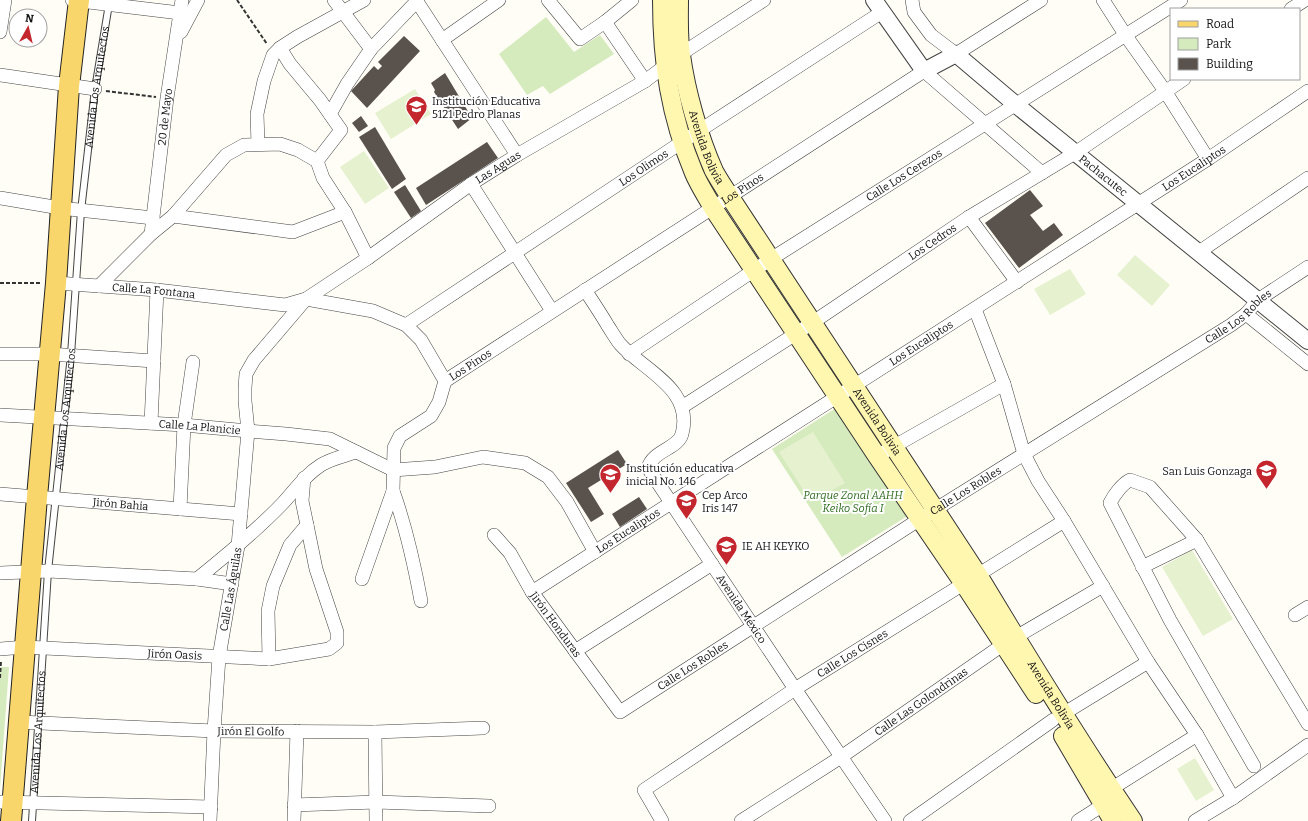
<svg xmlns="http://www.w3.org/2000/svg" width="1308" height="821" font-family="Bitter,serif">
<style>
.green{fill:#d5ebbd}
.pitch{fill:#e6f2cf}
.building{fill:#5a524d}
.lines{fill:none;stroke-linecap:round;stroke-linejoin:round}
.service-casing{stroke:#444;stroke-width:8}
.minor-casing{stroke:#444;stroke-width:14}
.tertiary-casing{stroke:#444;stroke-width:18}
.secondary-casing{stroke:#333;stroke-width:20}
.primary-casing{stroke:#222;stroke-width:22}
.path{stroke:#333;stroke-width:2;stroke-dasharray:4 2;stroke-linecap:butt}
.service{stroke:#fff;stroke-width:6}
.minor{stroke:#fff;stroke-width:13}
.tertiary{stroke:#fff;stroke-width:16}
.secondary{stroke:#fff6b0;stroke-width:18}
.primary{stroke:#f9d66b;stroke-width:20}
.labels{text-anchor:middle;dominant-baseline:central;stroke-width:4;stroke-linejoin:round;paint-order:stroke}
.street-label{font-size:11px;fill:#111;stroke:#fff}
.poi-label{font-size:11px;fill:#111;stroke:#fff;text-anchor:start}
.park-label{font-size:11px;font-style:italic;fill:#2f6b1f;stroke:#fff}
</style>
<rect width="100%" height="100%" fill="#fffdf5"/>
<!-- green -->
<g class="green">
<path d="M 546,17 L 574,52 L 600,35 L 614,54 L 550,94 L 543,86 L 527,95 L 499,54 Z"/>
<path d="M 836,408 L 909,515 L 842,557 L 772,449 Z"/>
<path d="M 0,667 L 9,667 L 0,788 Z"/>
</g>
<!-- pitch -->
<g class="pitch">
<path d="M 415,89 L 431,114 L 391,139 L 375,113 Z"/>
<path d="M 364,151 L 389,188 L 365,204 L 340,167 Z"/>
<path d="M 1135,255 L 1170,285 L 1152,306 L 1117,275 Z"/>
<path d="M 1070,269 L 1086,294 L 1050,315 L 1034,289 Z"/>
<path d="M 813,432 L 845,483 L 811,502 L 779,452 Z"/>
<path d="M 1192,550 L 1233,619 L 1203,636 L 1162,567 Z"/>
<path d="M 1195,758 L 1214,790 L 1196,801 L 1177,769 Z"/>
</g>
<!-- building -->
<g class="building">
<path d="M 404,36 L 420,51 L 367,108 L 351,91 L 374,66 L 378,70 L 382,66 L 378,62 Z"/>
<path d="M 445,73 L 472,118 L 458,129 L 434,92 L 435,90 L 431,83 Z"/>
<path d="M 361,116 L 368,126 L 359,132 L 352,123 Z"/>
<path d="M 375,127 L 406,179 L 392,189 L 359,137 Z"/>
<path d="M 487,142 L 498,158 L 426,205 L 416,188 Z"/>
<path d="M 405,185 L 421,211 L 411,218 L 394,192 Z"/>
<path d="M 1030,190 L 1043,206 L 1030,215 L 1043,231 L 1054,223 L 1063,235 L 1019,268 L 985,223 Z"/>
<path d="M 618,450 L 627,464 L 588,488 L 604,514 L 591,522 L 566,483 Z"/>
<path d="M 639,497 L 647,509 L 620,527 L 612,514 Z"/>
</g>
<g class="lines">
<defs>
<g id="service">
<path id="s1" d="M 32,821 L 48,571 L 71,355 L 81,211 L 95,89 L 109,4"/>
</g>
<g id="minor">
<path d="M 72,0 L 180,13"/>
<path d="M 334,0 L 371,49"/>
<path d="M 416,0 L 517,155"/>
<path d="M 548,0 L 580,39 L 605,22 L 632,0"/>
<path d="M 912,0 L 914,12 L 931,35 L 956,54 L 1041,0"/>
<path d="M 1103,0 L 1126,36 L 1165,91 L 1208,159"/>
<path d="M 1291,9 L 1305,0"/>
<path d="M 605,22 L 645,81"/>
<path d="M 0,32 L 5,0"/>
<path d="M 181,32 L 198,0"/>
<path d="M 442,40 L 499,0"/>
<path d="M 280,48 L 290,64 L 320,100 L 341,130 L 317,161"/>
<path d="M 0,75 L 95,89"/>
<path d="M 330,114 L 347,84 L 371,49 L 417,1"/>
<path d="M 258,144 L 257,114 L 264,81 L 273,55 L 280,48 L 297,37 L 364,0"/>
<path d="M 471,184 L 552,311"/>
<path d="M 0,198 L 60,208 L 153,218"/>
<path d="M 173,216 L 293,232 L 345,212"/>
<path d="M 969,217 L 1017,282"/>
<path id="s2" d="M 151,234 L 167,98 L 182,0"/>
<path d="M 1199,252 L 1308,178"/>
<path id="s3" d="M 56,283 L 157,290 L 285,305 L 306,299 L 373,311 L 406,325 L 421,340 L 445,381 L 439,402 L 431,416 L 400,436 L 394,448 L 393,491 L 362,579"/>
<path d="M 99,286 L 151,234 L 173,216 L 226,155 L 244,145 L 280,144 L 298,150 L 317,161 L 323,178 L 345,212 L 368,258"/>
<path id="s4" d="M 585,290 C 593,302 601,314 608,326 C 612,332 616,339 620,344 C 644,371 694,389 682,434 C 678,449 653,450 648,468 L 795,689 L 885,821"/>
<path d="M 975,309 L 1004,384 L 1024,454 L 1038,481 L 1064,521 L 1148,662 L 1197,735 L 1233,798"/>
<path d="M 1246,314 L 1308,364"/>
<path id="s5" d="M 406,325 L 682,142 L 882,12"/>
<path d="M 0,354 L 49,354 L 154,361"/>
<path id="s6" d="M 629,354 L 771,259 L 1181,0"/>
<path id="s7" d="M 445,381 L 924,71 L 1042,173"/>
<path id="s8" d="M 682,407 L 797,333 L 969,217 L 1075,153 L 1184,79"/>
<path id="s9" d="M 0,415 L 184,425 L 248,431 L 286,434 L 330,439 L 393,470 L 435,467 L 483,457 L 525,463 L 548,477 L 567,502 L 595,552"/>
<path d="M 151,423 L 157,290"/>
<path d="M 877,456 L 1004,384"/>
<path d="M 393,491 C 406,527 414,563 421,601"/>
<path id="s10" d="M 0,494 L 241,514"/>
<path d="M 180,509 L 184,425 L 193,362"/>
<path id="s11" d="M 494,535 L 510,553 L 532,592 L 620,712 L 920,519 L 1231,325 L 1246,314 L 1258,300 L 1308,267"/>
<path d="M 1142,567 L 1197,540"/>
<path d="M 0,573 L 48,571 L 197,579 L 232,584"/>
<path d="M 197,579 C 227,555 256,531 282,504 C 295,490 305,475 321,465 C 332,458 345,456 356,452"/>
<path id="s12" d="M 532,592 L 1208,159 L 1308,91"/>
<path d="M 1295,615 L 1308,607"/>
<path id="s13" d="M 0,649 L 25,647 L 44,648 L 269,659 L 329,649 L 337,643 L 337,632 L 316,569 L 307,525 L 302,501 L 304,478"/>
<path d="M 575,651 L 712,564"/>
<path d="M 269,659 L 268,611 L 273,586 L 290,545 L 307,525"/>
<path d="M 1063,714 L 1148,662"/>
<path id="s14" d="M 19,722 L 214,731 L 375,732 L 483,728"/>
<path d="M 375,732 L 376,821"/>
<path d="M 1254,766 L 1170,620 L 1112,507 L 1110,503 C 1114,495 1122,484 1130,480 L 1150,487 L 1197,540 L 1308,724"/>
<path d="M 1111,789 L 1197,735"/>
<path d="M 0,802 L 211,807"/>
<path d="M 294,805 L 376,802 L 489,806"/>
<path id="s15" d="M 210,821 L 214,731 L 219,657 L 238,546 L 248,431 L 245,401 L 245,388 L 246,374 L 254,360 L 306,299 L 368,258 L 471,184 L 517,155 L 645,81 L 681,54 L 764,0"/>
<path d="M 294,821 L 297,731"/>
<path id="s16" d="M 662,821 L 644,790 L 795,689 L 1064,521"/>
<path id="s17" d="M 741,821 L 841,757 L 1004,644 L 1103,586"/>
<path d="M 910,821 L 1053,720"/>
<path d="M 1078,821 L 1103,805"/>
<path d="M 1195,821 L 1233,798 L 1308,745"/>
</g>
<g id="tertiary">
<path id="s18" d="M 874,0 L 924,71 L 956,54 L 1015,104 L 1308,341"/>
</g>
<g id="secondary">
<path d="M 662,0 C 662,62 670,116 694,173 C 699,185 707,197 713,208 L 877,456 L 964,584 L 1036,694"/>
<path id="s19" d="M 679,0 C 679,18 678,37 681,55 C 686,92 699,137 714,171 C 719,180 725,189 730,197 L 978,575 C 1028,658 1079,741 1133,821"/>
<path d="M 1063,736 L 1113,821"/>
</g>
<path id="primary" d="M 11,821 L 37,497 L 56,283 L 69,86 L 79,0"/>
</defs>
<!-- service casing -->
<use href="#service" class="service-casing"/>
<!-- minor casing -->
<use href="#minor" class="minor-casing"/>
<!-- tertiary casing -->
<use href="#tertiary" class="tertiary-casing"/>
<!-- secondary casing -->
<use href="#secondary" class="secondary-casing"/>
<!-- primary casing -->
<use href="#primary" class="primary-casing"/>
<!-- path -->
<g class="path">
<path d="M 237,0 L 267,44"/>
<path d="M 106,91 L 156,97"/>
<path d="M 0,283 L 41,283"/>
<path d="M 0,678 L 1,661"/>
</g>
<!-- service -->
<use href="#service" class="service"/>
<!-- minor -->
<use href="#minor" class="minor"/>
<!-- tertiary -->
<use href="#tertiary" class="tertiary"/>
<!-- secondary -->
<use href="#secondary" class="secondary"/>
<!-- primary -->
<use href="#primary" class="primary"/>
</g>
<!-- icons -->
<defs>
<symbol id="school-pin" viewBox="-11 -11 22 30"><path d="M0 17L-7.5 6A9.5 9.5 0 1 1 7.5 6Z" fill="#c4262e" stroke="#fff"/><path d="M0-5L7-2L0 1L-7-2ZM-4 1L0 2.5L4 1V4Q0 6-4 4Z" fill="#fff"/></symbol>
<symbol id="university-pin" viewBox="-11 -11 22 30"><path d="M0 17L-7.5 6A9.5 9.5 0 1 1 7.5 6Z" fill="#c4262e" stroke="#fff"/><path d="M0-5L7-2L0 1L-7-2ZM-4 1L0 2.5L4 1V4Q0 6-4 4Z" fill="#fff"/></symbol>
</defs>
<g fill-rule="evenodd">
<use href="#school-pin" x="404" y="94" width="25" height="34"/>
<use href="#university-pin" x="1254" y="458" width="25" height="34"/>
<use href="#school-pin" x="598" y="462" width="25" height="34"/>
<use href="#university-pin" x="674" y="488" width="25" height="34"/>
<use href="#school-pin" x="714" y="534" width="25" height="34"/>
</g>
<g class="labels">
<!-- street labels -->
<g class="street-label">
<text stroke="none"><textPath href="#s1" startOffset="737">Avenida Los Arquitectos</textPath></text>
<text stroke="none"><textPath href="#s2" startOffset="118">20 de Mayo</textPath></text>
<text stroke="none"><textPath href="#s19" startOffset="151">Avenida Bolivia</textPath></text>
<text stroke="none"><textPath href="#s15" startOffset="779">Las Aguas</textPath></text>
<text stroke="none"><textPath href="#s5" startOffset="285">Los Olimos</textPath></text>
<text stroke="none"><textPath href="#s12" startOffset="786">Los Eucaliptos</textPath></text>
<text stroke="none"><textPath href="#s6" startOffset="328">Calle Los Cerezos</textPath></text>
<text stroke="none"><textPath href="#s18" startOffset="314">Pachacutec</textPath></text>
<text stroke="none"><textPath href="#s7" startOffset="354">Los Pinos</textPath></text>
<text stroke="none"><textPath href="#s8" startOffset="300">Los Cedros</textPath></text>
<text stroke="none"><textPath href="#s3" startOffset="98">Calle La Fontana</textPath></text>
<text stroke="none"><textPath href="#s11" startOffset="952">Calle Los Robles</textPath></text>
<text stroke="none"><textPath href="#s12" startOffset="462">Los Eucaliptos</textPath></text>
<text stroke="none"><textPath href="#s7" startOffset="30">Los Pinos</textPath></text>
<text stroke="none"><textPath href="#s1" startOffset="413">Avenida Los Arquitectos</textPath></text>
<text stroke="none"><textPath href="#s19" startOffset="475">Avenida Bolivia</textPath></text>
<text stroke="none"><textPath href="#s9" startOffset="200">Calle La Planicie</textPath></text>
<text stroke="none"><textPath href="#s11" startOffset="628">Calle Los Robles</textPath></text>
<text stroke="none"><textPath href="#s10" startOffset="121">Jirón Bahia</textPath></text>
<text stroke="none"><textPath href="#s12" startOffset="114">Los Eucaliptos</textPath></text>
<text stroke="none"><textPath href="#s15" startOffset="233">Calle Las Águilas</textPath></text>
<text stroke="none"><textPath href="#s4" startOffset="399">Avenida México</textPath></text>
<text stroke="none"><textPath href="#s11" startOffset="109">Jirón Honduras</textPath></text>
<text stroke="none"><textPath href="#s16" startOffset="285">Calle Los Cisnes</textPath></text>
<text stroke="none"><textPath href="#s13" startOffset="175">Jirón Oasis</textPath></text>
<text stroke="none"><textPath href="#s11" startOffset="304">Calle Los Robles</textPath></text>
<text stroke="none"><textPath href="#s19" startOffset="799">Avenida Bolivia</textPath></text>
<text stroke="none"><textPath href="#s17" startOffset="216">Calle Las Golondrinas</textPath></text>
<text stroke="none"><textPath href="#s14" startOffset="232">Jirón El Golfo</textPath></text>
<text stroke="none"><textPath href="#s1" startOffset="89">Avenida Los Arquitectos</textPath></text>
</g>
<!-- poi labels -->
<g class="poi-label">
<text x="432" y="101">Institución Educativa<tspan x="432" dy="13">5121 Pedro Planas</tspan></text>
<text x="626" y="468">Institución educativa<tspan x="626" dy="13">inicial No. 146</tspan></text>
<text x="1252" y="471" text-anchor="end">San Luis Gonzaga</text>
<text x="702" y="495">Cep Arco<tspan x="702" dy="13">Iris 147</tspan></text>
<text x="742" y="546">IE AH KEYKO</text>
</g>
<!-- park labels -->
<g class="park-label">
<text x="853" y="495">Parque Zonal AAHH<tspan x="853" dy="13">Keiko Sofía I</tspan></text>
</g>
</g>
<!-- legend -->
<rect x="1170" y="8" width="130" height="72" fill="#ffffff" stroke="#a0a0a0"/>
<rect x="1178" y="21" width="20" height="6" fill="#f9d66b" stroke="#a0a0a0"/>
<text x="1206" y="28" font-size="12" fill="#111111">Road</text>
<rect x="1178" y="38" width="20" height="12" fill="#d5ebbd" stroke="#a0a0a0"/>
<text x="1206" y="48" font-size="12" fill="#111111">Park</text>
<rect x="1178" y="58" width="20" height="12" fill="#5a524d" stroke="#a0a0a0"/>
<text x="1206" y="68" font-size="12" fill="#111111">Building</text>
<!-- north arrow -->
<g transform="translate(28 28) rotate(8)"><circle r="19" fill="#ffffff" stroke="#a0a0a0"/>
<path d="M0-3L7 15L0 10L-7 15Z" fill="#c4262e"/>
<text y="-6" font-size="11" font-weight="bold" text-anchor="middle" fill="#111111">N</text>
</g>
</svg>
